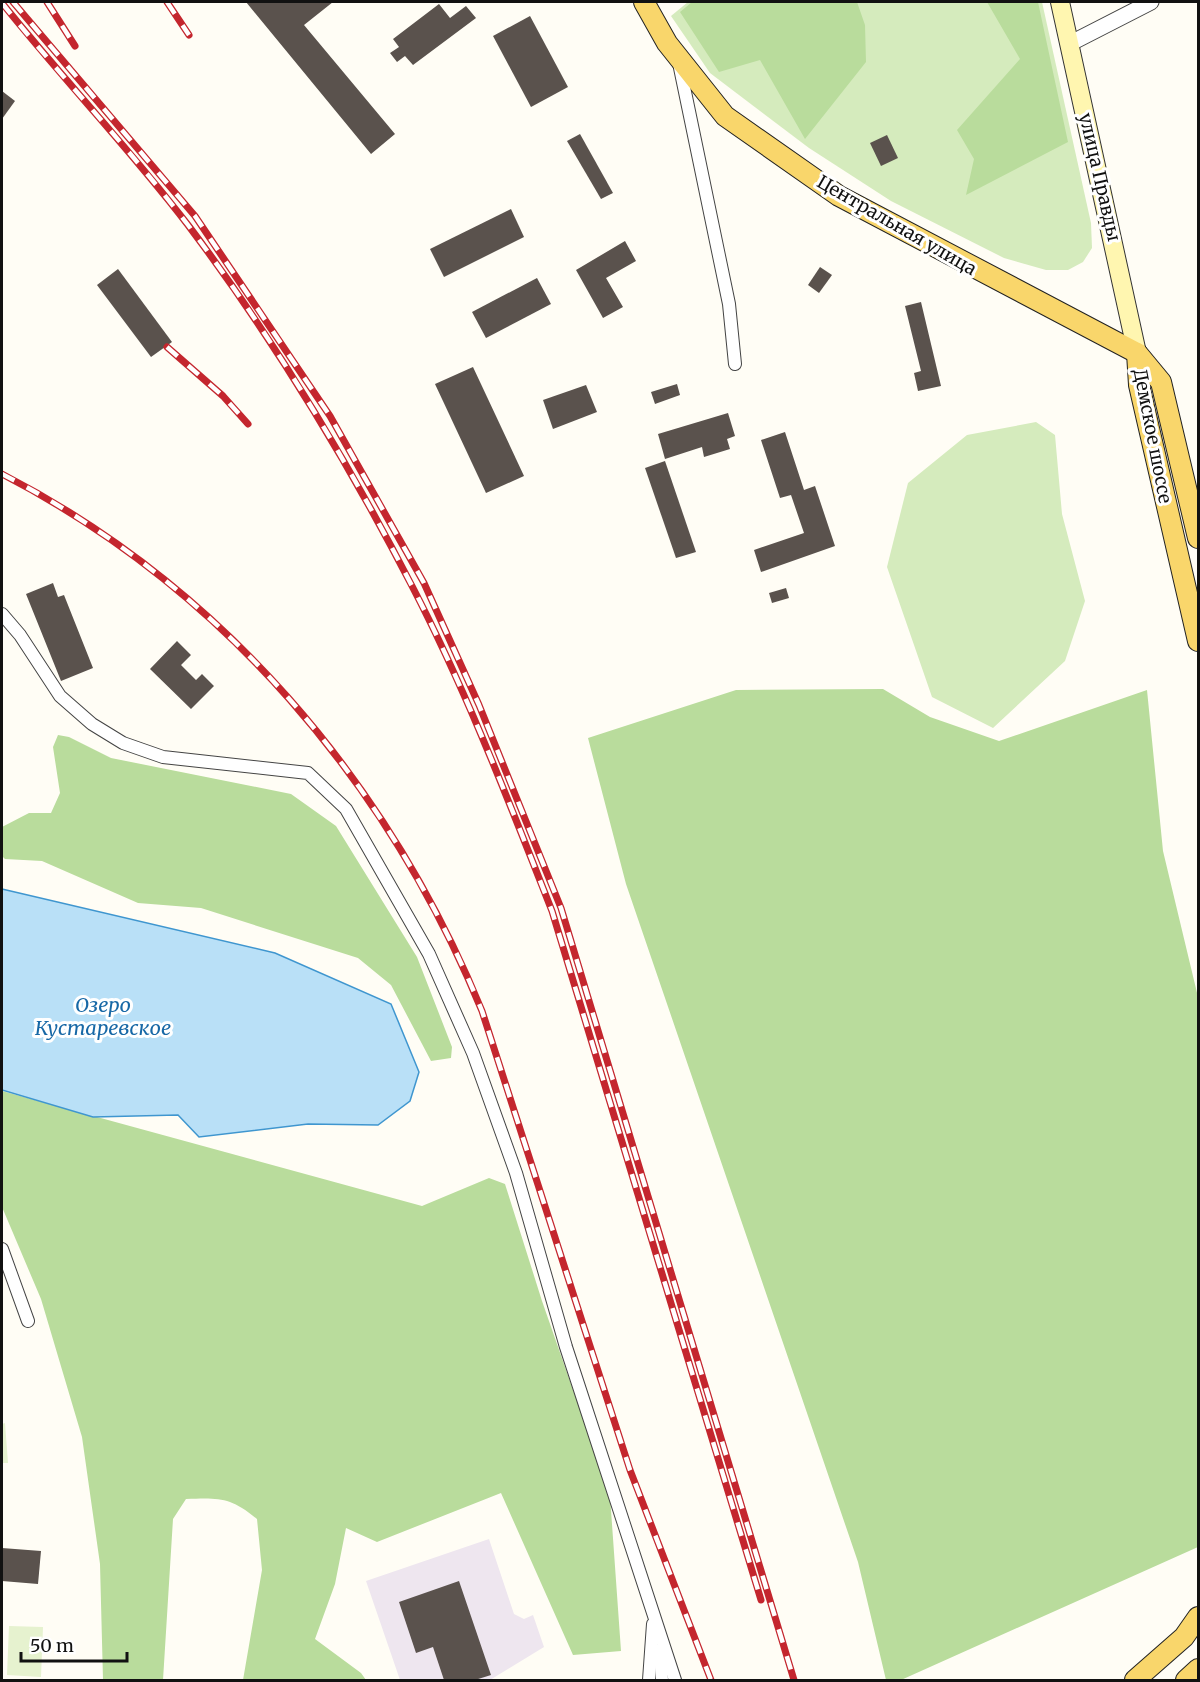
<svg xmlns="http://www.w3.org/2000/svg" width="1200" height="1682" font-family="Merriweather,serif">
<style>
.industrial{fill:#eee6ef}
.green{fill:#d5ebbd}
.forest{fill:#b9dc9c}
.pitch{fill:#e6f2cf}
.water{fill:#b9e0f7;stroke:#3f96cf;stroke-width:1.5}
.building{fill:#5a524d}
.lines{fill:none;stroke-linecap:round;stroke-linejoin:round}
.minor-casing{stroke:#444;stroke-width:14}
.tertiary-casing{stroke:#444;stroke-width:17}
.secondary-casing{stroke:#333;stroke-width:20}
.primary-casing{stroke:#222;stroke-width:22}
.minor{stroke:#fff;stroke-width:12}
.tertiary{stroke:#fff;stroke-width:15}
.secondary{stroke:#fff6b0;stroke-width:18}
.primary{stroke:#f9d66b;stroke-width:20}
.rail-casing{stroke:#c4262e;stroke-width:7}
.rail{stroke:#fff;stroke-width:4.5;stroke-dasharray:14;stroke-linecap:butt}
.labels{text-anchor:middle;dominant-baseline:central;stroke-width:6;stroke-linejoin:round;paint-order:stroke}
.street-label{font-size:18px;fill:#111;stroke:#fff}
.water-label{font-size:20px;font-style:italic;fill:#1768a6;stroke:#fff}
</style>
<rect width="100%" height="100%" fill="#fffdf5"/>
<!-- industrial -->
<path class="industrial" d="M 489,1539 L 514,1614 L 524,1619 L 533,1615 L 544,1647 L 490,1680 L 400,1680 L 366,1581 Z"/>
<!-- green -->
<g class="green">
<path d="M 688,2 L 1042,2 L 1091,223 L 1092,248 L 1083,262 L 1068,270 L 1046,270 L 1004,258 L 891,201 L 809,148 L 710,73 L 671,16 Z"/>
<path d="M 1036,422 L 1055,435 L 1062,514 L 1085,601 L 1065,661 L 993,728 L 932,697 L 887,567 L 908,483 L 967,435 Z"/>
</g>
<!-- forest -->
<g class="forest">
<path d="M 692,2 L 857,2 L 865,25 L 866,62 L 805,139 L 760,60 L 719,72 L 680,12 Z"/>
<path d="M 987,2 L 1038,2 L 1068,142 L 966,195 L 974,159 L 957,130 L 1020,59 Z"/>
<path d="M 883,689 L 930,717 L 999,741 L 1147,690 L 1163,851 L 1198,997 L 1198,1547 L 901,1680 L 886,1680 L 858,1562 L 626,884 L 588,738 L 736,690 Z"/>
<path d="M 58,735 L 69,737 L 111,758 L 291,794 L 336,826 L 417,957 L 452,1047 L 451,1058 L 431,1061 L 391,985 L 358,958 L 201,908 L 138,903 L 42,861 L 5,859 L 2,856 L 2,827 L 29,813 L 51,813 L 60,793 L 53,747 Z"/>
<path d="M 2,1091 L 422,1206 L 489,1178 L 505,1184 L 542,1301 L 610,1496 L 621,1651 L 573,1655 L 501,1493 L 377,1542 L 346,1528 L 335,1584 L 315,1639 L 361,1673 L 366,1680 L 243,1680 L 262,1570 L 257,1519 C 230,1497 220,1498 186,1499 L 173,1519 L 163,1680 L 103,1680 L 100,1564 L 82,1437 L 41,1299 L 2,1207 Z"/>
</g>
<!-- pitch -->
<g class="pitch">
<path d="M 5,1423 L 8,1463 L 2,1463 L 2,1424 Z"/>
<path d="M 9,1626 L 43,1627 L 41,1677 L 7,1675 Z"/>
</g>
<!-- water -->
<path class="water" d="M 2,889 L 275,953 L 391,1004 L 419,1072 L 410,1101 L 378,1125 L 308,1124 L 199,1137 L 178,1115 L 93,1117 L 2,1090 Z"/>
<!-- building -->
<g class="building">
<path d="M 246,2 L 333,2 L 304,25 L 395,134 L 371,154 Z"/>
<path d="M 439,4 L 450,18 L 466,6 L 476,18 L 413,65 L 405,56 L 397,62 L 390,53 L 399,47 L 393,39 Z"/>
<path d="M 530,16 L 568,87 L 531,107 L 493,36 Z"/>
<path d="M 2,91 L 15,101 L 2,119 Z"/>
<path d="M 580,134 L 613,193 L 601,199 L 567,141 Z"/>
<path d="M 887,135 L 898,158 L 881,166 L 870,143 Z"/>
<path d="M 511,209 L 524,237 L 444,277 L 430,249 Z"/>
<path d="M 625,241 L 636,261 L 606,278 L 623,307 L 603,318 L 576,270 Z"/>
<path d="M 820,267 L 832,275 L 819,293 L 808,285 Z"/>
<path d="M 118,269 L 172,342 L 151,357 L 97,285 Z"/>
<path d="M 537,278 L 551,304 L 486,338 L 472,312 Z"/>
<path d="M 921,302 L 941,386 L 918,391 L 914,373 L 921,371 L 905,306 Z"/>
<path d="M 473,367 L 524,476 L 486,493 L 435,384 Z"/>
<path d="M 677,384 L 680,395 L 655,404 L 651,392 Z"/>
<path d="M 586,385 L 597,412 L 553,429 L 543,400 Z"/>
<path d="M 728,413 L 735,436 L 727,439 L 730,449 L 704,457 L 702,447 L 665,459 L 658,434 Z"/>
<path d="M 785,432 L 804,490 L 815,486 L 835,546 L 761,572 L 754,550 L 804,533 L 791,495 L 780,498 L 761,440 Z"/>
<path d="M 665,461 L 696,552 L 676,558 L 645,468 Z"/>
<path d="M 53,583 L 58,597 L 64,595 L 93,668 L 61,681 L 26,594 Z"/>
<path d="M 786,588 L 789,598 L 772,603 L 769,593 Z"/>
<path d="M 177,641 L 191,655 L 181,665 L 196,680 L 202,674 L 214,686 L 191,709 L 150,669 Z"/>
<path d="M 2,1548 L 41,1551 L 38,1584 L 2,1581 Z"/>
<path d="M 459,1581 L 491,1675 L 475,1680 L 444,1680 L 433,1647 L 416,1653 L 399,1602 Z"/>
</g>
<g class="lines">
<defs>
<g id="minor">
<path d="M 679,63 L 729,304 L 735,364"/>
<path d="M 2,614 L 20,635 L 60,696 L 92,724 L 123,743 L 163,757 L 308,773 L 346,809 L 429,954 L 473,1053 L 516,1173 L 566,1347 L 675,1680"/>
<path d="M 2,1249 L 28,1321"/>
<path d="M 660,1650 L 662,1680"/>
<path d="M 649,1680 L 653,1624"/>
</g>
<path id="tertiary" d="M 1069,44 L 1151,2"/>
<path id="secondary" d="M 1060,2 L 1137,353"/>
<g id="primary">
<path d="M 644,2 L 667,43 L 725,116 L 839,196 L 1137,353 L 1161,382 L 1198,538"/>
<path d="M 1137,353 L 1139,385 L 1198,641"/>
<path d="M 1135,1680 L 1184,1637 L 1198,1617"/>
<path d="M 1186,1680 L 1198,1669"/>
</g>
</defs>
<!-- minor casing -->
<use href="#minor" class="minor-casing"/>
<!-- tertiary casing -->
<use href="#tertiary" class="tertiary-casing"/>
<!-- secondary casing -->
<use href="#secondary" class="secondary-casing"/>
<!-- primary casing -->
<use href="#primary" class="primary-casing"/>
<!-- minor -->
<use href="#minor" class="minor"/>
<!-- tertiary -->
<use href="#tertiary" class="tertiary"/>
<!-- secondary -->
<use href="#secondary" class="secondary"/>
<!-- primary -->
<use href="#primary" class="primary"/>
<defs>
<g id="rail">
<path d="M 13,2 L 195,216 L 330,416 L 424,583 L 479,705 L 561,908 L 794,1680"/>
<path d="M 47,2 L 75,46"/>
<path d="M 167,2 L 189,35"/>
<path d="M 2,3 C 62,78 129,148 188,225 C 273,338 347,460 412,586 C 466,690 509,802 552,911 L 761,1600"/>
<path d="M 167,347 L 223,396 L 248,424"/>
<path d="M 2,474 C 223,588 388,782 482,1011 L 630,1470 L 711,1680"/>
</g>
</defs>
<!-- rail casing -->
<use href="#rail" class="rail-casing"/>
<!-- rail -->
<use href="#rail" class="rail"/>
</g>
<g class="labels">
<!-- street labels -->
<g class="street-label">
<text transform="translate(1100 177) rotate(77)">улица Правды</text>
<text transform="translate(897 225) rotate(30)">Центральная улица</text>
<text transform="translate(1153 436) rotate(79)">Демское шоссе</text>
</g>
<!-- water labels -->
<g class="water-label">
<text x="103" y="1004">Озеро<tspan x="103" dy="23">Кустаревское</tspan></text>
</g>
</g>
<!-- border -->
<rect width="1200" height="1682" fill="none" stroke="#111111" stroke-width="6"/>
<!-- scale -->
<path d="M21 1652v9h106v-9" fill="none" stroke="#111111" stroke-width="3"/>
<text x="30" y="1652" font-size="18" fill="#111111" stroke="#ffffff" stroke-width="4.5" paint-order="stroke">50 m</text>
</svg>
